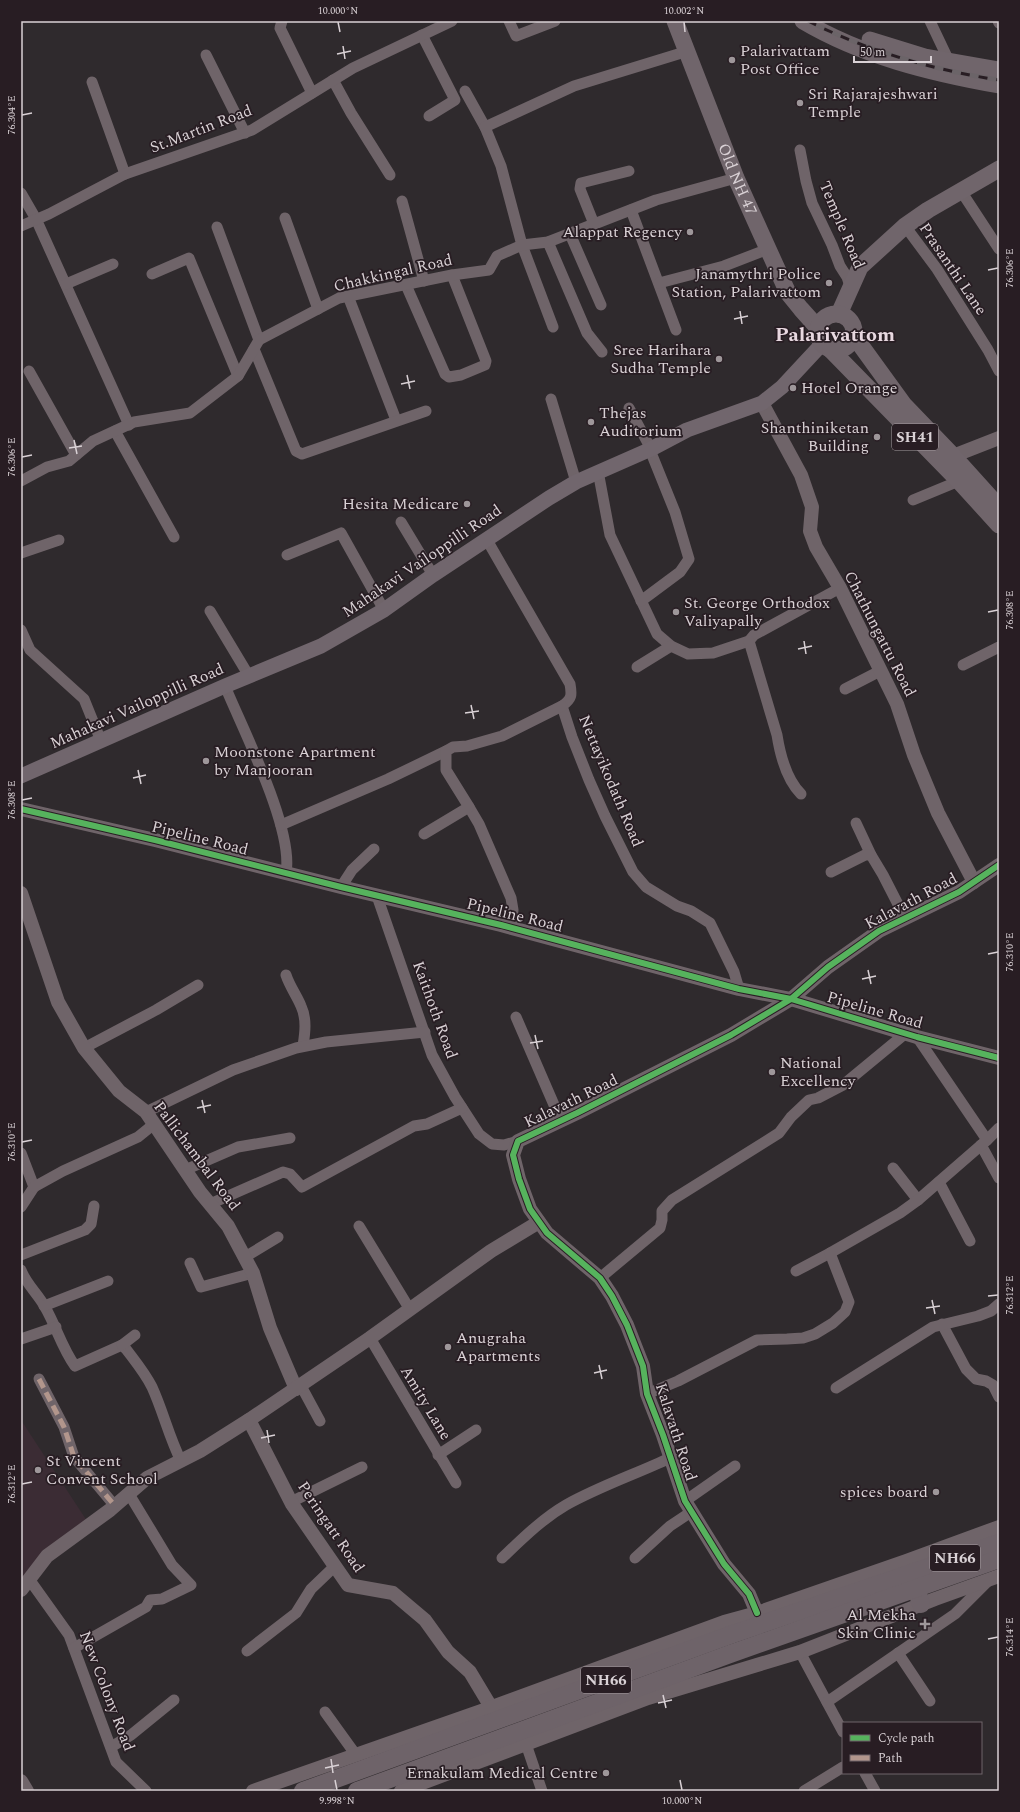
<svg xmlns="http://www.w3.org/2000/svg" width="1020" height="1812" font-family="Spectral,serif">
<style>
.built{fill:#3b2c34}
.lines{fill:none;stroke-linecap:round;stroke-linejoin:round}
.minor{stroke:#6f6469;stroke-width:11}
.tertiary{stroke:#6f6469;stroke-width:14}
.secondary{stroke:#71666d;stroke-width:15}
.primary{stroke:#70656b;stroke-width:17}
.trunk{stroke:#6e6369;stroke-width:18}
.rail-casing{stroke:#6b6468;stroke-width:4.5}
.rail{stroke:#281d23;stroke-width:3;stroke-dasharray:9;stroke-linecap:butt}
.quiet{stroke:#b2968c;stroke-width:5;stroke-dasharray:10 5;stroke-linecap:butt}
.cycleway-casing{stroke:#281d23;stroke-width:8}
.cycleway{stroke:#56b35d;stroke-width:6}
.ticks{fill:none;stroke:#d9d1d5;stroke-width:1.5}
.poi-dot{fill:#9e979a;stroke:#281d23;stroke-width:1.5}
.labels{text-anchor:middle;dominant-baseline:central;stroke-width:3.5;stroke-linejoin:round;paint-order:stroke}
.shield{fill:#281d23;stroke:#a49ba0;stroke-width:1}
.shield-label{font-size:15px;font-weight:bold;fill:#d9d1d5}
.poi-label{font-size:16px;fill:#d9d1d5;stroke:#281d23;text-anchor:start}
.street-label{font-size:16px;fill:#d9d1d5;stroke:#281d23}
.district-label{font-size:20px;font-weight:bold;fill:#e8d8e0;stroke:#281d23}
.neatline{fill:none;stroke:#d9d1d5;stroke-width:1.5}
.ticks-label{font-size:10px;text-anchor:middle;fill:#d9d1d5}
</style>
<rect width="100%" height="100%" fill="#2f2a2d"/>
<!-- built -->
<path class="built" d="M 21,1420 L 87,1521 L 21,1589 Z"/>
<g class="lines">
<!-- minor -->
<g class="minor">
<path d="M 282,21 L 280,28 L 312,93"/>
<path d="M 509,21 L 516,36 L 555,21"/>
<path d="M 930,21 L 949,61"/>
<path d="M 998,21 L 999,23"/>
<path d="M 422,35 L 455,100 L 429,116"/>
<path d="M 206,55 L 245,133"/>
<path d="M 333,80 L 351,113 L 390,175"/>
<path d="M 92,82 L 125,174"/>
<path d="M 465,91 L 485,127"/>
<path d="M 800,150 L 806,181 L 812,203 L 832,245 L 840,266 L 847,277 L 851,289"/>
<path d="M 961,191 L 999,249"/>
<path d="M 21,193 L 36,219 L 129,425"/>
<path d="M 402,201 L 424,281"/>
<path d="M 631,210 L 676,330"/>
<path d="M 285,218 L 318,309"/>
<path d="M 594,224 L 580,189 L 581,183 L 629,171"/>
<path d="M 21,226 L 49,214 L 125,174 L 252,130 L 353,68 L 452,21"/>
<path d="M 905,226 L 937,269 L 988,350 L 999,371"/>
<path d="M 217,227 L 259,340"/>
<path d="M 570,234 L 601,305"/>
<path d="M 548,242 L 587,333 L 602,352"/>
<path d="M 152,274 L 189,258 L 238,376"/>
<path d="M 659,283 L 724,266 L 768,249"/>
<path d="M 66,284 L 113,264"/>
<path d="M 406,285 L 445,374 L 449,377 L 461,375 L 485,365 L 486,361 L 452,275"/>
<path d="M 348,296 L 396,420"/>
<path d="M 553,327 L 522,245 L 501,166 L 485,127 L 574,86 L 688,51"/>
<path d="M 254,349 L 296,451 L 302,454 L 426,411"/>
<path d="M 29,371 L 76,455"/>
<path d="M 551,399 L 576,482"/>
<path d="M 629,408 L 651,449"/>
<path d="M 115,431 L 174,537"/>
<path d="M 598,471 L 610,535 L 657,634 L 671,646 L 688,654 L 713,653 L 749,641 L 754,635 L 840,588"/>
<path d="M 21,481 L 47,467 L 69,461 L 93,441 L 134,422 L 190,413 L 238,376 L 259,340 L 339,298 L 452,275 L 489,270 L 497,256 L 522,245 L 548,242 L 656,200 L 736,178"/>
<path d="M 913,500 L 959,481"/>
<path d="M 401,522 L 433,575"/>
<path d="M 487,540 L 570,684 C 572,695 572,699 562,706 L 572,737 L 589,780 L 605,816 L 633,872 L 646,887 L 677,906 L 691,911 L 710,923 L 734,972 L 739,989"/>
<path d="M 21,553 L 59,540"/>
<path d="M 287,555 L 341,533 L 384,610"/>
<path d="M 641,601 L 680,572 L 689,559 L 675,512 L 650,450"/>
<path d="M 210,611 L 249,676"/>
<path d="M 21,630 L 30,650 L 84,699 L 101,741"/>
<path d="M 749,641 L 777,735 C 780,754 787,780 801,794"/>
<path d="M 963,665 L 999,647"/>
<path d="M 637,667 L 671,646"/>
<path d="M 225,686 C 243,730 294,829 286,873"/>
<path d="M 845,689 L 880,671"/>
<path d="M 469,807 L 479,824 L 511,898 L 513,910 L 511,927"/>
<path d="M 856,823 L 871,855"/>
<path d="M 281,825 L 388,779 L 446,751"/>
<path d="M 424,834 L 469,807 L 446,770 L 446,751 L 453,747 L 467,746 L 502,736 L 562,706"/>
<path d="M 831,872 L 865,855 L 871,855 L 883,875 L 905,918"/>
<path d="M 341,887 L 352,870 L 374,849"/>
<path d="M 377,896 L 432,1055 L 455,1097 L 479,1134 L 492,1144 L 504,1145 L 518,1141"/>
<path d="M 286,975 C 290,987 297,996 301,1006 C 307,1019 305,1033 303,1046"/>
<path d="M 516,1017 L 561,1121"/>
<path d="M 84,1048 L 156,1010 L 198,985"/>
<path d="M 146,1112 L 233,1070 L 296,1048 L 326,1042 L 425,1032"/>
<path d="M 987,1140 L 999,1128"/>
<path d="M 981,1145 L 999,1178"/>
<path d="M 21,1153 L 34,1187 L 21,1207"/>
<path d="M 893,1168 L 918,1200"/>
<path d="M 185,1170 L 238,1147 L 290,1138"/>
<path d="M 939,1182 L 970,1241"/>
<path d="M 34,1187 L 63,1171 L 138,1137 L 154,1124"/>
<path d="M 210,1204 L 283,1172 L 290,1174 L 302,1187 L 414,1126 L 427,1124 L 462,1108"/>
<path d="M 359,1226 L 409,1308"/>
<path d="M 21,1255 L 85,1230 L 91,1224 L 94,1206"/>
<path d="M 245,1257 L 278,1237"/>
<path d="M 190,1263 L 201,1287 L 253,1273"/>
<path d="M 21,1270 C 26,1284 38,1294 45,1307 C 56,1326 62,1348 75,1366 L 122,1345 L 126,1349 C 135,1361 145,1373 152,1387 C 163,1411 169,1437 181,1461"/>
<path d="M 796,1271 L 830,1253"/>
<path d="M 600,1278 L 660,1228 L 662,1220 L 662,1211 L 672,1200 L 779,1133 L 791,1117 L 809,1100 L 818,1098 L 843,1085 L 906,1033"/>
<path d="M 44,1306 L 108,1281"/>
<path d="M 942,1324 L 966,1369 L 976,1379 L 986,1381 L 993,1385 L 999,1397"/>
<path d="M 370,1338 L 456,1483"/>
<path d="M 21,1339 L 56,1327"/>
<path d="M 122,1345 L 135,1335"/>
<path d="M 39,1379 L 64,1427 L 74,1457 L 115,1506"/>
<path d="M 300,1384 L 320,1421"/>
<path d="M 836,1388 L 933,1327 L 978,1316 L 991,1311 L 999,1304"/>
<path d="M 647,1394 L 678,1381 L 757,1340 L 787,1339 L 803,1338 L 815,1334 L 833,1323 L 845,1312 L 849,1302 L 830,1253 L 900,1213 L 918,1200 L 987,1140 L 917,1037"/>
<path d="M 438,1455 L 476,1430"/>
<path d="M 685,1501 L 735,1466"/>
<path d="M 291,1502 L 362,1467"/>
<path d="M 502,1558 C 522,1539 542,1519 566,1505 C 600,1486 636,1474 670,1458"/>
<path d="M 635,1558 L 670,1526 L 691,1512"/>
<path d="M 29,1579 L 69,1635 L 116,1762 L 146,1791"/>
<path d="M 74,1648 L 146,1607 L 150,1600 L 162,1599 L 191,1585 L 172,1565 L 129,1494"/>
<path d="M 247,1651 L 296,1613 L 311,1589 L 335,1566"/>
<path d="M 800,1652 L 843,1732"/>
<path d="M 898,1653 L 930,1701"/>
<path d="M 827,1702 L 955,1614 L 987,1582"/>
<path d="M 325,1712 L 356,1755"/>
<path d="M 526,1744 L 542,1791"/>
<path d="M 111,1747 L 131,1735 L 174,1700"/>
<path d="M 865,1773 L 875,1791"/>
<path d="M 804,1791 L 843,1767"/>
</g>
<!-- tertiary -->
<g class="tertiary">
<path d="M 762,403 L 801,475 L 812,507 L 810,531 L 816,547 L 840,588 L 897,704 L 914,755 L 938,813 L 974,882"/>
<path d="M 953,456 L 999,438"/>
<path d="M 21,809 L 155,840 L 341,887 L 501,925 L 739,989 L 791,999 L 917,1037 L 999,1058"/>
<path d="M 21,893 L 58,1002 L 84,1048 L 119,1091 L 146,1112 L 200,1192 L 228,1226 L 253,1273 L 270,1328 L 296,1389"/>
<path d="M 249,1420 L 292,1504 L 348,1585 L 393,1593 L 425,1620 L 448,1652 L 470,1672 L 491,1707"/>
<path d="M 21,1590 L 47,1556 L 110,1510 L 147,1478 L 200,1451 L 249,1420 L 370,1338 L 491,1251 L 539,1222"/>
<path d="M 757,1613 L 749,1594 L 724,1564 L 685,1501 L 663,1435 L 647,1394 L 643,1366 L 627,1325 L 612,1296 L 600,1278 L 547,1233 L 530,1209 L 519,1179 L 513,1155 L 518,1141 L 577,1113 L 731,1035 L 791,999 L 828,967 L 879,931 L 959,892 L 999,865"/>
<path d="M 21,1781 L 27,1791"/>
<path d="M 253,1791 L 481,1711 L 724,1622 L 757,1613 L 906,1561 L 999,1527"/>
<path d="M 401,1791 L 648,1698 L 800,1652 L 935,1599 L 999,1576"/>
</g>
<!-- secondary -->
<path class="secondary" d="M 21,776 L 225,686 L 321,646 L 384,610 L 433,575 L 549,498 L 576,482 L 651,449 L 687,430 L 762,403 L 782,387 L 822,344"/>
<!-- primary -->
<g class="primary">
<path id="s1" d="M 675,21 L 736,178 L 768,249 L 788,293 L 801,309 L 818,328"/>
<path d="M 803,21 C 862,56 931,73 999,85"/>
<path d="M 870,40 L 925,57 L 999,70"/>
<path d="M 839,314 L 860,267 L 905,226 L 928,210 L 999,169"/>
<circle cx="836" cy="332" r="18"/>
<path d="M 854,336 L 904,405 L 953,456 L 999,507"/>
<path d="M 831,350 L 959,481 L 999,525"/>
</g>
<!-- trunk -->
<g class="trunk">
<path d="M 916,1588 L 921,1604"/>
<path d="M 303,1791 L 733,1634 L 999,1543"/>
<path d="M 357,1791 L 730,1654 L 999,1559"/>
</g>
<defs>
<path id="rail" d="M 808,21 C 868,51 933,70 999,80"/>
</defs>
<!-- rail casing -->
<use href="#rail" class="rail-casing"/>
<!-- rail -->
<use href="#rail" class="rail"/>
<!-- quiet -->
<path class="quiet" d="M 39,1379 L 64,1427 L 74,1457 L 115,1506"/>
<defs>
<g id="cycleway">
<path d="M 21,809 L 155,840 L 341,887 L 501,925 L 739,989 L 791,999 L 917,1037 L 999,1058"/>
<path d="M 757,1613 L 749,1594 L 724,1564 L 685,1501 L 663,1435 L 647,1394 L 643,1366 L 627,1325 L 612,1296 L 600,1278 L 547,1233 L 530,1209 L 519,1179 L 513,1155 L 518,1141 L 577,1113 L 731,1035 L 791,999 L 828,967 L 879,931 L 959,892 L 999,865"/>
</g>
</defs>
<!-- cycleway casing -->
<use href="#cycleway" class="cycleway-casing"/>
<!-- cycleway -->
<use href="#cycleway" class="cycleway"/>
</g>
<!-- ticks -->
<path class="ticks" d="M 338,22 L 340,32M 684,22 L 685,32M 343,46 L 345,59M 337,54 L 351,51M 22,115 L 32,113M 988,270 L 998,268M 740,311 L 742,324M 734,319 L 748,316M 407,375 L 410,389M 401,384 L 415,381M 74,440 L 77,454M 69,448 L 82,446M 22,457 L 32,455M 988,612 L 998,610M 804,641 L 806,654M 798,649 L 812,646M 471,705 L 474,719M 465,713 L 479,711M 138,770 L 141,784M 133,778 L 146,775M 22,800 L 32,798M 988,954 L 998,952M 868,970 L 871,984M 862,979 L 876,976M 535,1035 L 538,1049M 530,1043 L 543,1041M 202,1100 L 205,1113M 197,1108 L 211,1105M 22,1142 L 32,1140M 988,1296 L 998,1295M 932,1300 L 935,1314M 926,1308 L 940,1306M 599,1365 L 602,1379M 594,1373 L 607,1370M 267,1430 L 269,1443M 261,1438 L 275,1435M 22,1484 L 32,1482M 988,1639 L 998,1637M 663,1695 L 666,1708M 658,1703 L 672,1700M 331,1759 L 333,1773M 325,1768 L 339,1765M 335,1780 L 337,1790M 680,1780 L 682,1790"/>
<!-- markers -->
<g class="poi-dot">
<circle cx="732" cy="60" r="4"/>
<circle cx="800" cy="103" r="4"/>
<circle cx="690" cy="232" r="4"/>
<circle cx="829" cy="283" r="4"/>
<circle cx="719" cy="359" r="4"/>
<circle cx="793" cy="388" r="4"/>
<circle cx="591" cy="422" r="4"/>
<circle cx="877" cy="437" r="4"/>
<circle cx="467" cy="504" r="4"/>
<circle cx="676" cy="612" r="4"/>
<circle cx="206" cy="761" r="4"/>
<circle cx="772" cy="1072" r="4"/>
<circle cx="448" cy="1347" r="4"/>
<circle cx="38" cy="1470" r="4"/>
<circle cx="936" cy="1492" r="4"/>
<path d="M923 1618h4v4h4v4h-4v4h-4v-4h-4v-4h4z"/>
<circle cx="606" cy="1773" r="4"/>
</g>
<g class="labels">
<!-- shield labels -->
<g class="shield">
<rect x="892" y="424" width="46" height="26" rx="3"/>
<rect x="930" y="1545" width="50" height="26" rx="3"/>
<rect x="581" y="1667" width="50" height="26" rx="3"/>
</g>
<g class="shield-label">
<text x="915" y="437">SH41</text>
<text x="955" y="1558">NH66</text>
<text x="606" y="1680">NH66</text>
</g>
<!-- poi labels -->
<g class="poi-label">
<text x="740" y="51">Palarivattam<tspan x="740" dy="18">Post Office</tspan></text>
<text x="808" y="94">Sri Rajarajeshwari<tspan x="808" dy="18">Temple</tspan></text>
<text x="682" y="232" text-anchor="end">Alappat Regency</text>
<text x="821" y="274" text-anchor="end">Janamythri Police<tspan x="821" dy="18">Station, Palarivattom</tspan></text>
<text x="711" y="350" text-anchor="end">Sree Harihara<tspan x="711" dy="18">Sudha Temple</tspan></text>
<text x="801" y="388">Hotel Orange</text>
<text x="599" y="413">Thejas<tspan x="599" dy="18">Auditorium</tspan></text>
<text x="869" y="428" text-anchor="end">Shanthiniketan<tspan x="869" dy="18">Building</tspan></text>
<text x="459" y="504" text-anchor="end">Hesita Medicare</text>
<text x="684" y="603">St. George Orthodox<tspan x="684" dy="18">Valiyapally</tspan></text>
<text x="214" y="752">Moonstone Apartment<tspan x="214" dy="18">by Manjooran</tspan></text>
<text x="780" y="1063">National<tspan x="780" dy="18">Excellency</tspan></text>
<text x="456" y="1338">Anugraha<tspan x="456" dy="18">Apartments</tspan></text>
<text x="46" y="1461">St Vincent<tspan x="46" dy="18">Convent School</tspan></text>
<text x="928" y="1492" text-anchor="end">spices board</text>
<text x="916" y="1615" text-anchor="end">Al Mekha<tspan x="916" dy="18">Skin Clinic</tspan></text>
<text x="598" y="1773" text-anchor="end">Ernakulam Medical Centre</text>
</g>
<!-- street labels -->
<g class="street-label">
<text transform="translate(201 129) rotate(-21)">St.Martin Road</text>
<text stroke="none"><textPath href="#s1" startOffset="170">Old NH 47</textPath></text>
<text transform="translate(842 225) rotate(67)">Temple Road</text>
<text transform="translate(953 269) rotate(56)">Prasanthi Lane</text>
<text transform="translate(393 273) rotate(-13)">Chakkingal Road</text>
<text transform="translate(422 561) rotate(-34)">Mahakavi Vailoppilli Road</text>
<text transform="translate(880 634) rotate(63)">Chathungattu Road</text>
<text transform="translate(137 706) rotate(-24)">Mahakavi Vailoppilli Road</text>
<text transform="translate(611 781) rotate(67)">Nettayikodath Road</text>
<text transform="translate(200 838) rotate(14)">Pipeline Road</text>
<text transform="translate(911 901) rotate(-28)">Kalavath Road</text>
<text transform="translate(515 915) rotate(14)">Pipeline Road</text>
<text transform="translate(435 1010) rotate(70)">Kaithoth Road</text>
<text transform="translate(875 1010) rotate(16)">Pipeline Road</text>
<text transform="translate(571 1101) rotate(-26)">Kalavath Road</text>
<text transform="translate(197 1156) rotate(53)">Pallichambal Road</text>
<text transform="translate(426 1403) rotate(59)">Amity Lane</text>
<text transform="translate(676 1432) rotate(72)">Kalavath Road</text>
<text transform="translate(331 1527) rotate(56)">Peringatt Road</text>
<text transform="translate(107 1691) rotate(69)">New Colony Road</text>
</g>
<!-- district labels -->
<g class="district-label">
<text x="835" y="335">Palarivattom</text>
</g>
</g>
<!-- border -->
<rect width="1020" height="1812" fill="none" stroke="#281d23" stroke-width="44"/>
<!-- legend -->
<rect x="842" y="1722" width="140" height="52" fill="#281d23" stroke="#6f656a"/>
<rect x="850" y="1735" width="20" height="6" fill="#56b35d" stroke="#6f656a"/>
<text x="878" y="1742" font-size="12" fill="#d9d1d5">Cycle path</text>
<rect x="850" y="1755" width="20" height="6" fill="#b2968c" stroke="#6f656a"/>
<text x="878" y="1762" font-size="12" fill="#d9d1d5">Path</text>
<!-- scale -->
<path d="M854 56v6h77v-6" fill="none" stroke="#d9d1d5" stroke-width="2"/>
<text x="860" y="56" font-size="12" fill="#d9d1d5" stroke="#281d23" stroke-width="3" paint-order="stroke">50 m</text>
<rect x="22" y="22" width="976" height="1768" class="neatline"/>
<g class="ticks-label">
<text x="338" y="14">10.000°N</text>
<text x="684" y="14">10.002°N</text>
<text transform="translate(11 115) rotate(-90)" y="4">76.304°E</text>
<text transform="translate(1009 268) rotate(-90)" y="4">76.306°E</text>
<text transform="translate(11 457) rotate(-90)" y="4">76.306°E</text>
<text transform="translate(1009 610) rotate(-90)" y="4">76.308°E</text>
<text transform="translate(11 800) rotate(-90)" y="4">76.308°E</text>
<text transform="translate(1009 952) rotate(-90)" y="4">76.310°E</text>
<text transform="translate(11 1142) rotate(-90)" y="4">76.310°E</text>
<text transform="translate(1009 1295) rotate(-90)" y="4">76.312°E</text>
<text transform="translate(11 1484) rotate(-90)" y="4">76.312°E</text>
<text transform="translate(1009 1637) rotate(-90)" y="4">76.314°E</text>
<text x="337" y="1804">9.998°N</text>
<text x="682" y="1804">10.000°N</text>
</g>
</svg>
